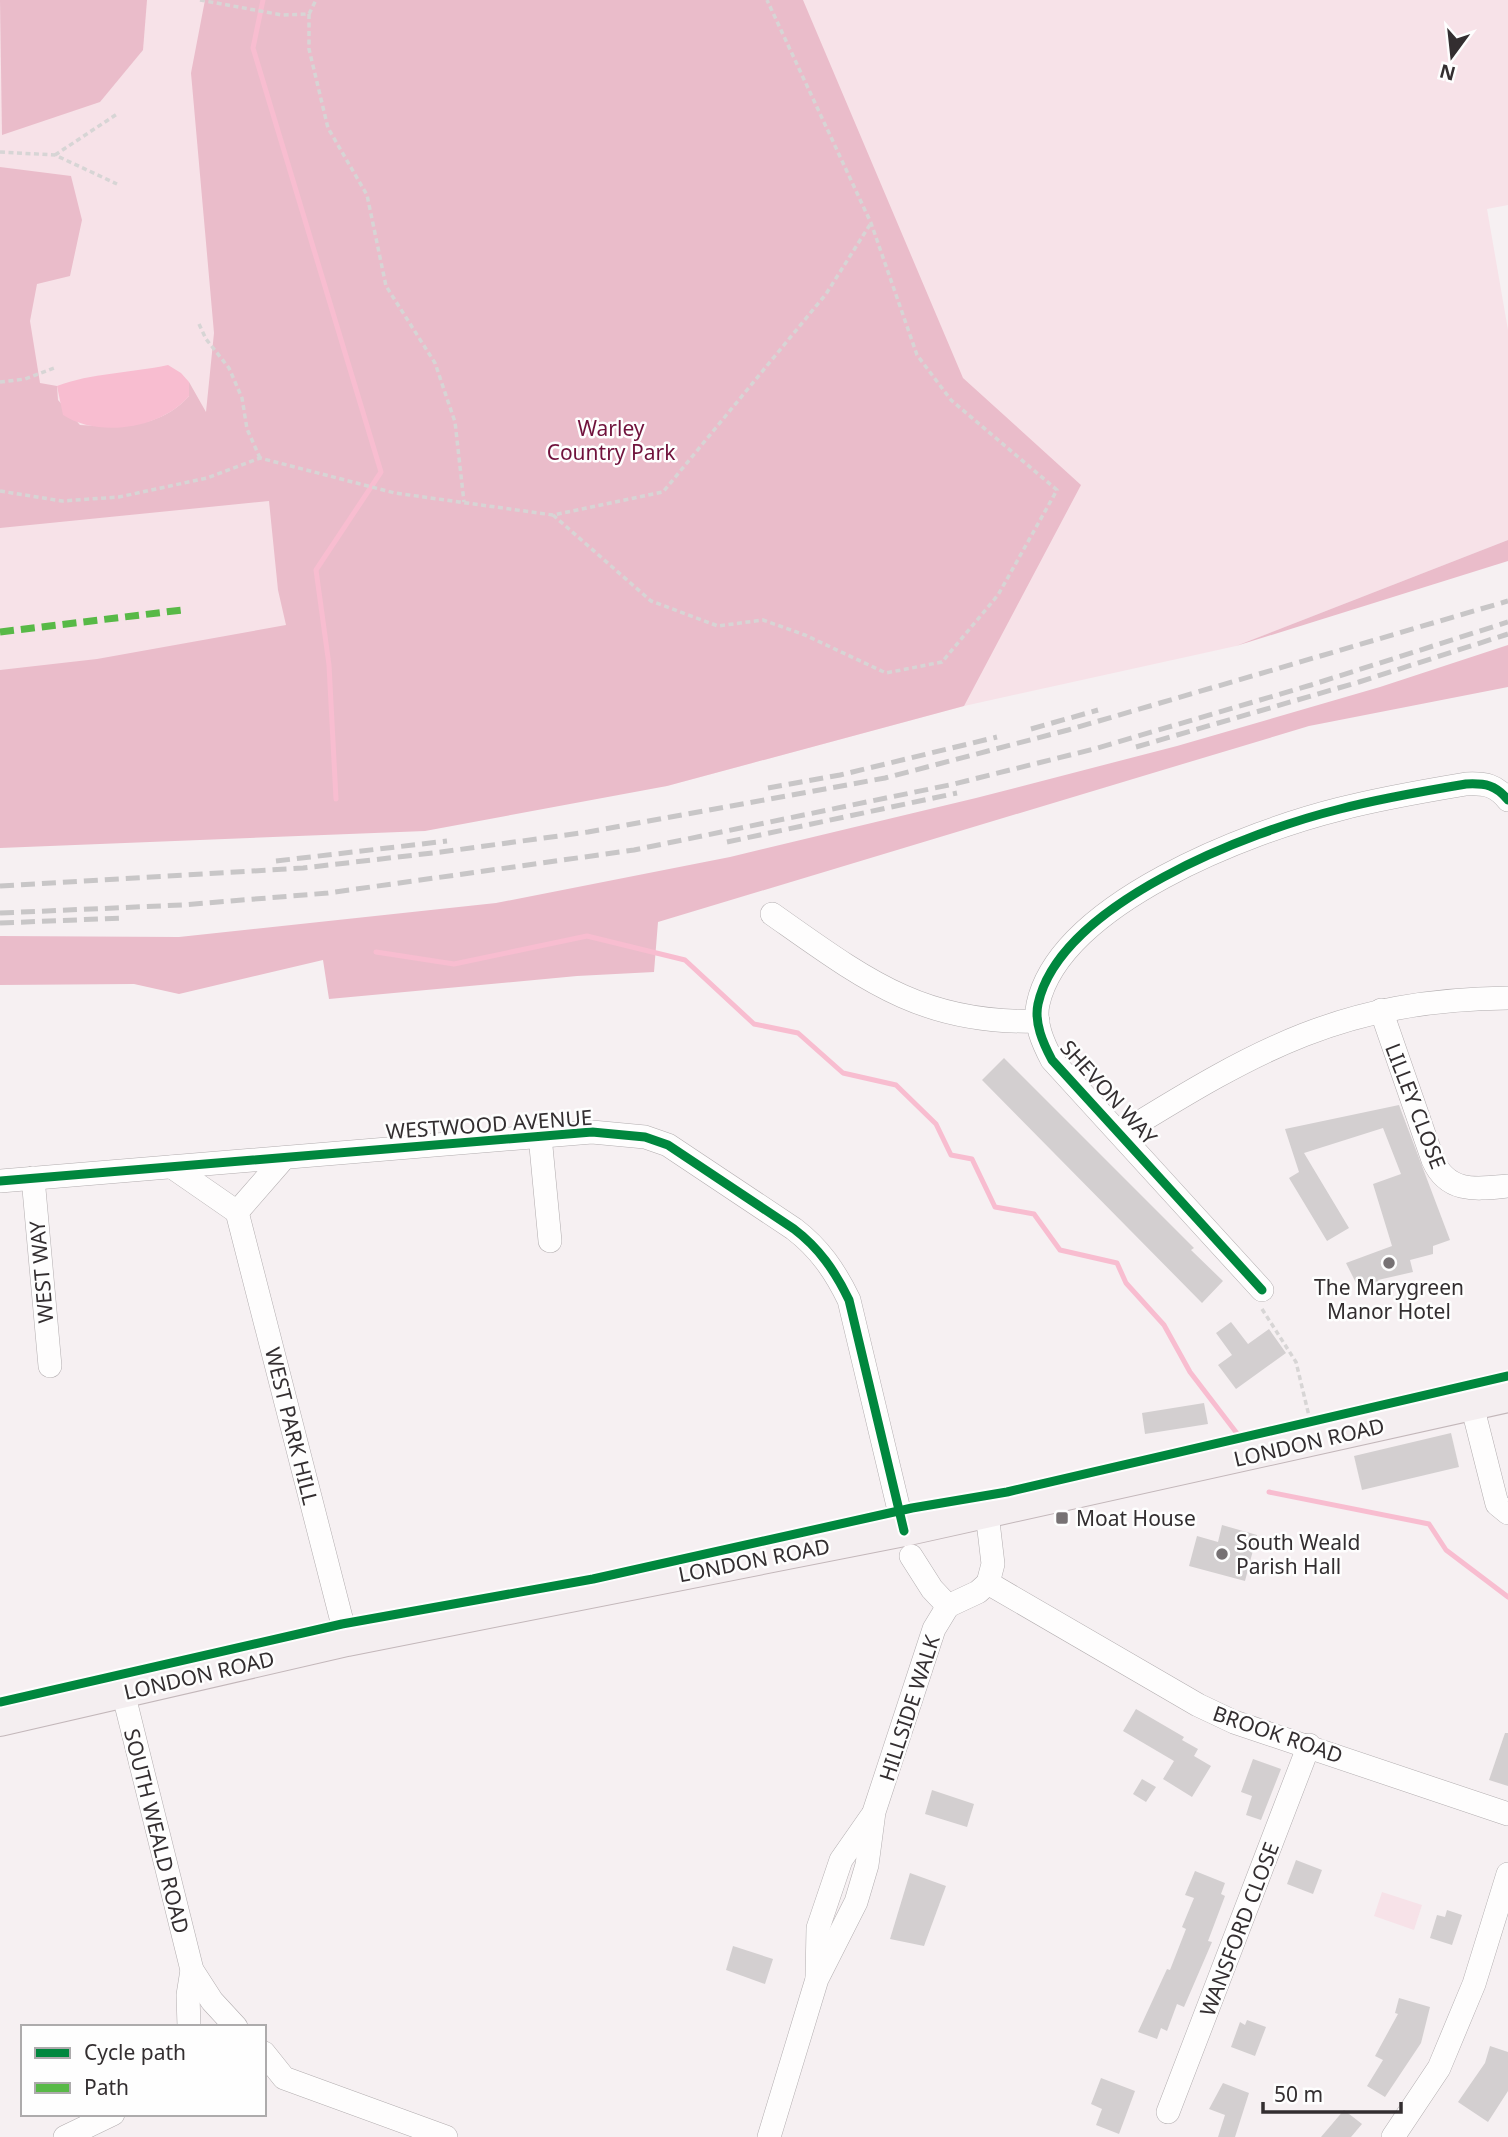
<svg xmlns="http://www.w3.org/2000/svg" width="1508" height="2137" font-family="'Noto Sans',sans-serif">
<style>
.green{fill:#f7e2e8}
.forest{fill:#eabcca}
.water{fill:#f8bdd0}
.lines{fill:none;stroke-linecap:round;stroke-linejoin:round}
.stream{stroke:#f8bdd0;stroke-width:5}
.building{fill:#d3cfd0}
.minor-casing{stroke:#b2adaf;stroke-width:24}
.major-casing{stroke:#c3b7ba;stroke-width:32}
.path{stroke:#d7d5d5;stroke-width:3.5;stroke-dasharray:5 3.5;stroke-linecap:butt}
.minor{stroke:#fefdfd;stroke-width:23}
.major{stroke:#f4eef0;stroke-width:30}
.rail{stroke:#c8c6c7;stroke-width:5;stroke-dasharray:14 7;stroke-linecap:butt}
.quiet{stroke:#58b947;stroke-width:7;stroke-dasharray:14 7;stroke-linecap:butt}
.cycleway-casing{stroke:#fefefe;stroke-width:13}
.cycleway{stroke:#00873e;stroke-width:9}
.poi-dot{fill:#777274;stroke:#fefefe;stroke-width:2.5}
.labels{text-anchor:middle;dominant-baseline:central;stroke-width:5;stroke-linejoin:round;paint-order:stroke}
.park-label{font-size:21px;fill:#70123c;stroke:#fefefe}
.street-label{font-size:21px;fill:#332e30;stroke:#fefefe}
.poi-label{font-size:21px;fill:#332e30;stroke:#fefefe;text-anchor:start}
</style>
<rect width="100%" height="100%" fill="#f6f0f2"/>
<!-- green -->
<g class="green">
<path d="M 0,0 L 1508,0 L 1508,205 L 1487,209 L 1508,330 L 1508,540 L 1236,646 L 964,706 L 667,786 L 0,847 Z"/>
<path d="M 1382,1892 L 1422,1905 L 1414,1930 L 1374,1916 Z"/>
</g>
<!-- forest -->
<g class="forest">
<path d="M 0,0 L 147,0 L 143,50 L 100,102 L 2,135 Z"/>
<path d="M 205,0 L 803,0 L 963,378 L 1081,485 L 964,706 L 667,786 L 425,831 L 0,848 L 0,670 L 97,659 L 286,625 L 278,590 L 269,501 L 0,528 L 0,167 L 71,176 L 82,220 L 70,276 L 37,284 L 30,321 L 40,383 L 57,386 L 58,400 L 80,425 C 119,427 160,429 189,396 L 189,382 L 206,412 L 214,333 L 191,73 Z"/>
<path d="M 1508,540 L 1508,561 L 1236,646 Z"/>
<path d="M 1508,645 L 1508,687 L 1309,726 L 658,922 L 654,972 L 577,976 L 329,999 L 323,960 L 179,994 L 134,984 L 0,985 L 0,936 L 179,937 L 496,903 L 730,857 L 976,798 L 1177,746 L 1380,687 Z"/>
</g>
<!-- water -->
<path class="water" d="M 168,365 L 181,373 L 189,382 L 189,396 C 161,429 99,438 63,415 L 57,386 C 91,373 131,373 168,365 Z"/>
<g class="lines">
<!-- stream -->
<g class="stream">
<path d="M 263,0 L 253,48 L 381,472 L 316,570 L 329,665 L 336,799"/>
<path d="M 376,952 L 454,964 L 587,936 L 685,960 L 754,1024 L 798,1033 L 843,1073 L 896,1085 L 936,1124 L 951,1155 L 972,1159 L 995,1207 L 1034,1214 L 1060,1250 L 1117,1263 L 1126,1283 L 1164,1325 L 1190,1372 L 1239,1436"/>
<path d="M 1269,1492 L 1429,1524 L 1446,1550 L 1508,1597"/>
</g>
</g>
<!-- building -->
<g class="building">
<path d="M 1004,1058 L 1194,1248 L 1191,1250 L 1223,1281 L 1202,1303 L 982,1080 Z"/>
<path d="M 1399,1105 L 1450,1240 L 1433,1246 L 1433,1254 L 1410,1260 L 1413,1272 L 1378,1280 L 1380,1285 L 1359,1289 L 1346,1263 L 1392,1246 L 1373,1184 L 1401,1174 L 1383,1128 L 1304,1153 L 1349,1228 L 1327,1241 L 1289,1178 L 1299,1172 L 1285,1129 Z"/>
<path d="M 1231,1322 L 1248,1344 L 1269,1329 L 1286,1353 L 1236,1389 L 1218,1365 L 1232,1355 L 1216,1333 Z"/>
<path d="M 1204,1403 L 1208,1424 L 1145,1434 L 1142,1413 Z"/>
<path d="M 1451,1433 L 1459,1467 L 1362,1490 L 1354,1456 Z"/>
<path d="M 1222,1525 L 1257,1535 L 1245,1581 L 1189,1566 L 1197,1536 L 1218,1542 Z"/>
<path d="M 1136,1709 L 1184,1737 L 1182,1740 L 1198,1749 L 1194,1756 L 1211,1766 L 1192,1797 L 1163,1779 L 1174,1761 L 1123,1731 Z"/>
<path d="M 1505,1733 L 1508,1733 L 1508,1786 L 1489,1780 Z"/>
<path d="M 1253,1759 L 1281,1769 L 1261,1820 L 1246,1815 L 1252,1796 L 1241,1792 Z"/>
<path d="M 1142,1779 L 1156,1787 L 1146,1802 L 1133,1794 Z"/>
<path d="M 932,1790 L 974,1804 L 967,1827 L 925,1814 Z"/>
<path d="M 1296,1860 L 1322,1870 L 1313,1894 L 1287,1884 Z"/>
<path d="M 1195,1871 L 1225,1883 L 1221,1894 L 1225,1896 L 1208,1941 L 1212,1942 L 1184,2007 L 1177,2004 L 1167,2031 L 1161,2028 L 1157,2039 L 1138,2032 L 1167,1969 L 1170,1970 L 1186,1929 L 1182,1927 L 1194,1898 L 1185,1895 Z"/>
<path d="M 910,1873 L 946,1886 L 924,1946 L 890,1939 Z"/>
<path d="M 1447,1910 L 1462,1915 L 1452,1945 L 1430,1938 L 1437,1915 L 1445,1917 Z"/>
<path d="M 733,1946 L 773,1959 L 765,1984 L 726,1970 Z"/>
<path d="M 1399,1998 L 1430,2007 L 1421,2043 L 1385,2097 L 1367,2086 L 1383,2060 L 1375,2056 L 1398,2014 L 1395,2013 Z"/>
<path d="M 1247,2020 L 1266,2027 L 1255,2056 L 1231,2047 L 1240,2022 L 1245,2025 Z"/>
<path d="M 1490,2046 L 1508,2052 L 1508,2091 L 1488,2122 L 1458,2102 L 1485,2063 Z"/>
<path d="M 1101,2078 L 1135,2091 L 1119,2134 L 1096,2125 L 1102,2109 L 1091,2104 Z"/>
<path d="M 1223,2083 L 1249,2093 L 1235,2137 L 1218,2137 L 1225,2115 L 1209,2109 Z"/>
<path d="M 1344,2110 L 1362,2124 L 1351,2137 L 1321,2137 Z"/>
</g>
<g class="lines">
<defs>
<g id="minor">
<path d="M 772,914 C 863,978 922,1025 1038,1021"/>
<path d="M 1381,1010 L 1433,1160 C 1448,1194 1477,1189 1508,1186"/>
<path d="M 1122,1133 C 1258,1049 1343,1000 1508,998"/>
<path d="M 540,1136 L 550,1241"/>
<path d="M 172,1167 L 237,1212 L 347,1641"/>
<path d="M 33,1178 L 50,1366"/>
<path d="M 0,1181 L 592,1132 L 645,1137 L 668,1145 L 794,1229 C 819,1248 835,1271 849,1300 L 904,1531"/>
<path d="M 237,1212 L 284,1158"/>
<path d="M 1262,1290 L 1052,1060 C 1043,1043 1034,1023 1038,1004 C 1060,903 1251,831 1340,809 C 1382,798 1424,791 1466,784 C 1485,783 1496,785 1508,800"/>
<path d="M 1472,1405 L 1497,1504 L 1508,1513"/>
<path d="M 987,1513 L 993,1564 L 988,1583 L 1198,1705 L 1234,1722 L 1508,1814"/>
<path d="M 911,1556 L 932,1589 L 948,1606 L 978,1592 L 988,1583"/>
<path d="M 123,1692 L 192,1970 L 212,2001 L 236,2027"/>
<path d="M 817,1976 L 818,1928 L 841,1860 L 871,1817"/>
<path d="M 189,2027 L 188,1995 L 192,1970"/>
<path d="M 264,2053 L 284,2078 L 446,2137"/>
<path d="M 1168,2112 L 1309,1745"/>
<path d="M 65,2137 L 113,2114"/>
<path d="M 769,2137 L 817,1979 L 856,1902 L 867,1865 L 874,1812 L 934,1629 L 948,1606"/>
<path d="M 1393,2137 L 1439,2068 L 1474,1984 L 1508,1874"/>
</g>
<path id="major" d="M 0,1721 L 347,1641 L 904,1531 L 1508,1397"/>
</defs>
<!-- minor casing -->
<use href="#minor" class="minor-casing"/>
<!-- major casing -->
<use href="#major" class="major-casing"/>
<!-- path -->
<g class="path">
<path d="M 200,0 L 282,15 L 309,14 L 316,0"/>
<path d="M 309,14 L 309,49 L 328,128 L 367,195 L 386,286 L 435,363 L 455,422 L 464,502"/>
<path d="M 0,152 L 55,155 L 117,184"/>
<path d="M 55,155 L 117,114"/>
<path d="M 199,324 L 206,339 L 229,368 L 242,398 L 247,429 L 260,458"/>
<path d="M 0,382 L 25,379 L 57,367"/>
<path d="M 0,491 L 62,501 L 119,497 L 207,478 L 260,458 L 395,493 L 553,515 L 663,492 L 826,294 L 871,223"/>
<path d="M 553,515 L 651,601 L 718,626 L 763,620 L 805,635 L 886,673 L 942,662 L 998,595 L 1057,490 L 951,400 L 917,355 L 871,223 L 767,0"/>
<path d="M 1262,1309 L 1296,1362 L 1309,1416"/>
</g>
<!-- minor -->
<use href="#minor" class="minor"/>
<!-- major -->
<use href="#major" class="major"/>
<!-- rail -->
<g class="rail">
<path d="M 1031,729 L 1098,710"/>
<path d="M 1136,747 L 1359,682 L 1508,634"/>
<path d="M 768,788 L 840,775 L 997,737"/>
<path d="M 727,842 L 957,793"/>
<path d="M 276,861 L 447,841"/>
<path d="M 0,886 L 303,868 L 441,852 L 588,832 L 885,778 L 1068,730 L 1508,601"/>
<path d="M 0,913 L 182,905 L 328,893 L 634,850 L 954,784 L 1094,749 L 1311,685 L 1508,622"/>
<path d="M 0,923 L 124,918"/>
</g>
<!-- quiet -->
<path class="quiet" d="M 0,632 L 182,610"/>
<defs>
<g id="cycleway">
<path d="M 0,1181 L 592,1132 L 645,1137 L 668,1145 L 794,1229 C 819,1248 835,1271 849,1300 L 904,1531"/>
<path d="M 1262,1290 L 1052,1060 C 1043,1043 1034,1023 1038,1004 C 1060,903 1251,831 1340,809 C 1382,798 1424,791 1466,784 C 1485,783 1496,785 1508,800"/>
<path d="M 0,1702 L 342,1624 L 593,1579 L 912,1508 L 1007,1492 L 1508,1376"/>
</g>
</defs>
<!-- cycleway casing -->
<use href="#cycleway" class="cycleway-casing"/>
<!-- cycleway -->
<use href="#cycleway" class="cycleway"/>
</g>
<!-- markers -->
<g class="poi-dot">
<circle cx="1389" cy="1263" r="7"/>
<rect x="1055" y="1511" width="14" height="14" rx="3.5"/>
<circle cx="1222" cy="1554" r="7"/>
</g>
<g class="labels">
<!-- park labels -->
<g class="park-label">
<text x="611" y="428">Warley<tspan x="611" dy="24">Country Park</tspan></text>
</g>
<!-- street labels -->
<g class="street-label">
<text transform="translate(1109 1092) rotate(48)">SHEVON WAY</text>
<text transform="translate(1416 1106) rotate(69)">LILLEY CLOSE</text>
<text transform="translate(489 1124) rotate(-4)">WESTWOOD AVENUE</text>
<text transform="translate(41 1272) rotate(-95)">WEST WAY</text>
<text transform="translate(292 1426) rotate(76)">WEST PARK HILL</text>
<text transform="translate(1309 1442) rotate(-13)">LONDON ROAD</text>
<text transform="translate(754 1560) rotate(-11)">LONDON ROAD</text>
<text transform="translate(199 1675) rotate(-13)">LONDON ROAD</text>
<text transform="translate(909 1708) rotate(-72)">HILLSIDE WALK</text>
<text transform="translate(1278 1734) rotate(19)">BROOK ROAD</text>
<text transform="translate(157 1831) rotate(76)">SOUTH WEALD ROAD</text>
<text transform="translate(1239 1929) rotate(-69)">WANSFORD CLOSE</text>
</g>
<!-- poi labels -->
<g class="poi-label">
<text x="1389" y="1287" text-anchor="middle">The Marygreen<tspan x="1389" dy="24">Manor Hotel</tspan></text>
<text x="1076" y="1518">Moat House</text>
<text x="1236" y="1542">South Weald<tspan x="1236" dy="24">Parish Hall</tspan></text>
</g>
</g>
<!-- legend -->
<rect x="21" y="2025" width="245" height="91" fill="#fefefe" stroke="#adabac" stroke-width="2"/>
<rect x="35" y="2048" width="35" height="10" fill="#00873e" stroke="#adabac" stroke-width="2"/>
<text x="84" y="2060" font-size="21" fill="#332e30">Cycle path</text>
<rect x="35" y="2083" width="35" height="10" fill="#58b947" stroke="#adabac" stroke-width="2"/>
<text x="84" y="2095" font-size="21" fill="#332e30">Path</text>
<!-- north arrow -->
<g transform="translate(1452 56) rotate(195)" stroke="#fefefe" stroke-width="5" paint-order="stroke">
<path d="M0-5L12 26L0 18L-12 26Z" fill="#332e30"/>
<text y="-10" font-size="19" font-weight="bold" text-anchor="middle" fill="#332e30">N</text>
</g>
<!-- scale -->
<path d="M1263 2102v10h138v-10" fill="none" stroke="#332e30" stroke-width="3.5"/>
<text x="1274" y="2102" font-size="21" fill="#332e30" stroke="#fefefe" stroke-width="5" paint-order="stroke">50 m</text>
</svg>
